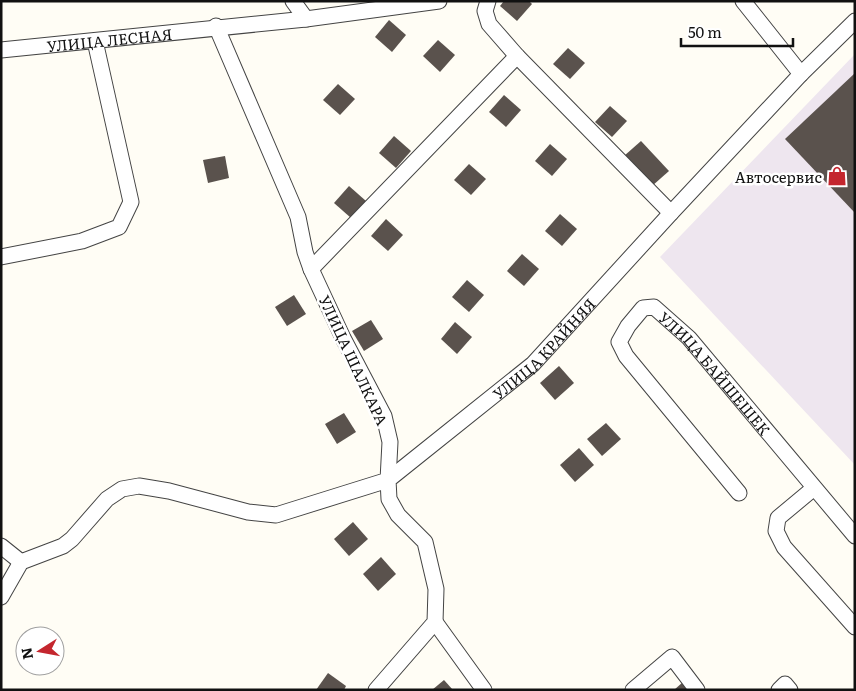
<svg xmlns="http://www.w3.org/2000/svg" width="856" height="691" font-family="Literata,serif">
<style>
.industrial{fill:#eee6ef}
.building{fill:#5a524d}
.lines{fill:none;stroke-linecap:round;stroke-linejoin:round}
.minor-casing{stroke:#444;stroke-width:17}
.minor{stroke:#fff;stroke-width:15}
.labels{text-anchor:middle;dominant-baseline:central;stroke-width:5;stroke-linejoin:round;paint-order:stroke}
.street-label{font-size:15px;fill:#111;stroke:#fff}
.poi-label{font-size:15px;fill:#111;stroke:#fff;text-anchor:end}
</style>
<rect width="100%" height="100%" fill="#fffdf5"/>
<!-- industrial -->
<path class="industrial" d="M 855,54 L 855,465 L 660,257 Z"/>
<!-- building -->
<g class="building">
<path d="M 504,1 L 529,1 L 532,4 L 517,21 L 500,6 Z"/>
<path d="M 389,20 L 406,35 L 392,52 L 375,37 Z"/>
<path d="M 438,40 L 455,55 L 440,72 L 423,56 Z"/>
<path d="M 568,48 L 585,63 L 570,79 L 553,64 Z"/>
<path d="M 855,73 L 855,213 L 785,139 Z"/>
<path d="M 338,84 L 355,99 L 340,115 L 323,100 Z"/>
<path d="M 504,95 L 521,110 L 506,127 L 489,112 Z"/>
<path d="M 610,106 L 627,121 L 612,137 L 595,122 Z"/>
<path d="M 394,136 L 411,151 L 396,168 L 379,153 Z"/>
<path d="M 641,141 L 669,171 L 652,186 L 624,156 Z"/>
<path d="M 550,144 L 567,159 L 552,176 L 535,161 Z"/>
<path d="M 225,156 L 229,178 L 208,183 L 203,160 Z"/>
<path d="M 469,164 L 486,179 L 471,195 L 454,180 Z"/>
<path d="M 349,186 L 366,201 L 351,218 L 334,203 Z"/>
<path d="M 560,214 L 577,229 L 562,246 L 545,231 Z"/>
<path d="M 386,219 L 403,235 L 388,251 L 371,236 Z"/>
<path d="M 522,254 L 539,269 L 524,286 L 507,271 Z"/>
<path d="M 467,280 L 484,295 L 469,312 L 452,297 Z"/>
<path d="M 294,295 L 306,314 L 287,326 L 275,307 Z"/>
<path d="M 371,320 L 383,339 L 364,351 L 352,331 Z"/>
<path d="M 455,322 L 472,337 L 457,354 L 441,339 Z"/>
<path d="M 559,366 L 574,383 L 555,400 L 540,383 Z"/>
<path d="M 344,413 L 356,432 L 337,444 L 325,424 Z"/>
<path d="M 606,423 L 621,439 L 602,456 L 587,439 Z"/>
<path d="M 579,448 L 594,465 L 575,482 L 560,465 Z"/>
<path d="M 353,522 L 368,539 L 349,556 L 334,539 Z"/>
<path d="M 381,557 L 396,574 L 378,591 L 363,574 Z"/>
<path d="M 328,673 L 346,686 L 344,690 L 316,690 Z"/>
<path d="M 444,680 L 453,690 L 432,690 Z"/>
<path d="M 683,682 L 690,690 L 674,690 Z"/>
</g>
<g class="lines">
<defs>
<g id="minor">
<path d="M 293,1 L 306,19"/>
<path d="M 488,1 L 485,11 L 489,24 L 517,56 L 671,213"/>
<path d="M 743,1 L 801,74"/>
<path id="s1" d="M 1,50 L 306,19 L 439,1"/>
<path d="M 1,257 L 82,241 L 119,227 L 131,202 L 95,41"/>
<path d="M 311,269 L 517,56"/>
<path d="M 814,488 L 778,518 L 776,531 L 784,547 L 855,627"/>
<path id="s2" d="M 739,493 L 626,356 L 619,342 L 628,326 L 643,308 L 654,307 L 689,338 L 855,536"/>
<path d="M 1,546 L 21,562"/>
<path d="M 1,597 L 21,562 L 63,546 L 72,539 L 107,499 L 122,489 L 139,486 L 169,491 L 248,512 L 276,515 L 388,480 L 390,442 L 384,416 L 343,338 L 311,269 L 305,252 L 298,217 L 216,26"/>
<path d="M 435,622 L 484,690"/>
<path id="s3" d="M 376,690 L 435,622 L 436,589 L 425,542 L 398,515 L 389,499 L 388,480 L 533,364 L 671,213 L 801,74 L 855,21"/>
<path d="M 633,690 L 672,657 L 697,690"/>
<path d="M 779,690 L 785,684 L 790,690"/>
</g>
</defs>
<!-- minor casing -->
<use href="#minor" class="minor-casing"/>
<!-- minor -->
<use href="#minor" class="minor"/>
</g>
<!-- icons -->
<defs>
<symbol id="shop-bare" viewBox="-9 -9 18 18"><path d="M-5-2.5h2.3a2.7 3.5 0 0 1 5.4 0H5L5.5 6h-11ZM-1.5-2.5h3a1.5 2.3 0 0 0-3 0Z" fill="#c4262e" stroke="#fff" stroke-width="2.5" paint-order="stroke"/></symbol>
</defs>
<g fill-rule="evenodd">
<use href="#shop-bare" x="823" y="162" width="28" height="28"/>
</g>
<g class="labels">
<!-- street labels -->
<g class="street-label">
<text stroke="none"><textPath href="#s1" startOffset="109">УЛИЦА ЛЕСНАЯ</textPath></text>
<text stroke="none"><textPath href="#s3" startOffset="451">УЛИЦА КРАЙНЯЯ</textPath></text>
<text transform="translate(354 360) rotate(65)">УЛИЦА ШАЛКАРА</text>
<text stroke="none"><textPath href="#s2" startOffset="336">УЛИЦА БАЙШЕШЕК</textPath></text>
</g>
<!-- poi labels -->
<g class="poi-label">
<text x="822" y="176">Автосервис</text>
</g>
</g>
<!-- border -->
<rect width="856" height="691" fill="none" stroke="#111111" stroke-width="5"/>
<!-- north arrow -->
<g transform="translate(40 651) rotate(259)"><circle r="24" fill="#ffffff" stroke="#a0a0a0"/>
<path d="M0-4L9 19L0 12L-9 19Z" fill="#c4262e"/>
<text y="-8" font-size="14" font-weight="bold" text-anchor="middle" fill="#111111">N</text>
</g>
<!-- scale -->
<path d="M681 38v8h112v-8" fill="none" stroke="#111111" stroke-width="2.5"/>
<text x="688" y="38" font-size="15" fill="#111111" stroke="#ffffff" stroke-width="4" paint-order="stroke">50 m</text>
</svg>
